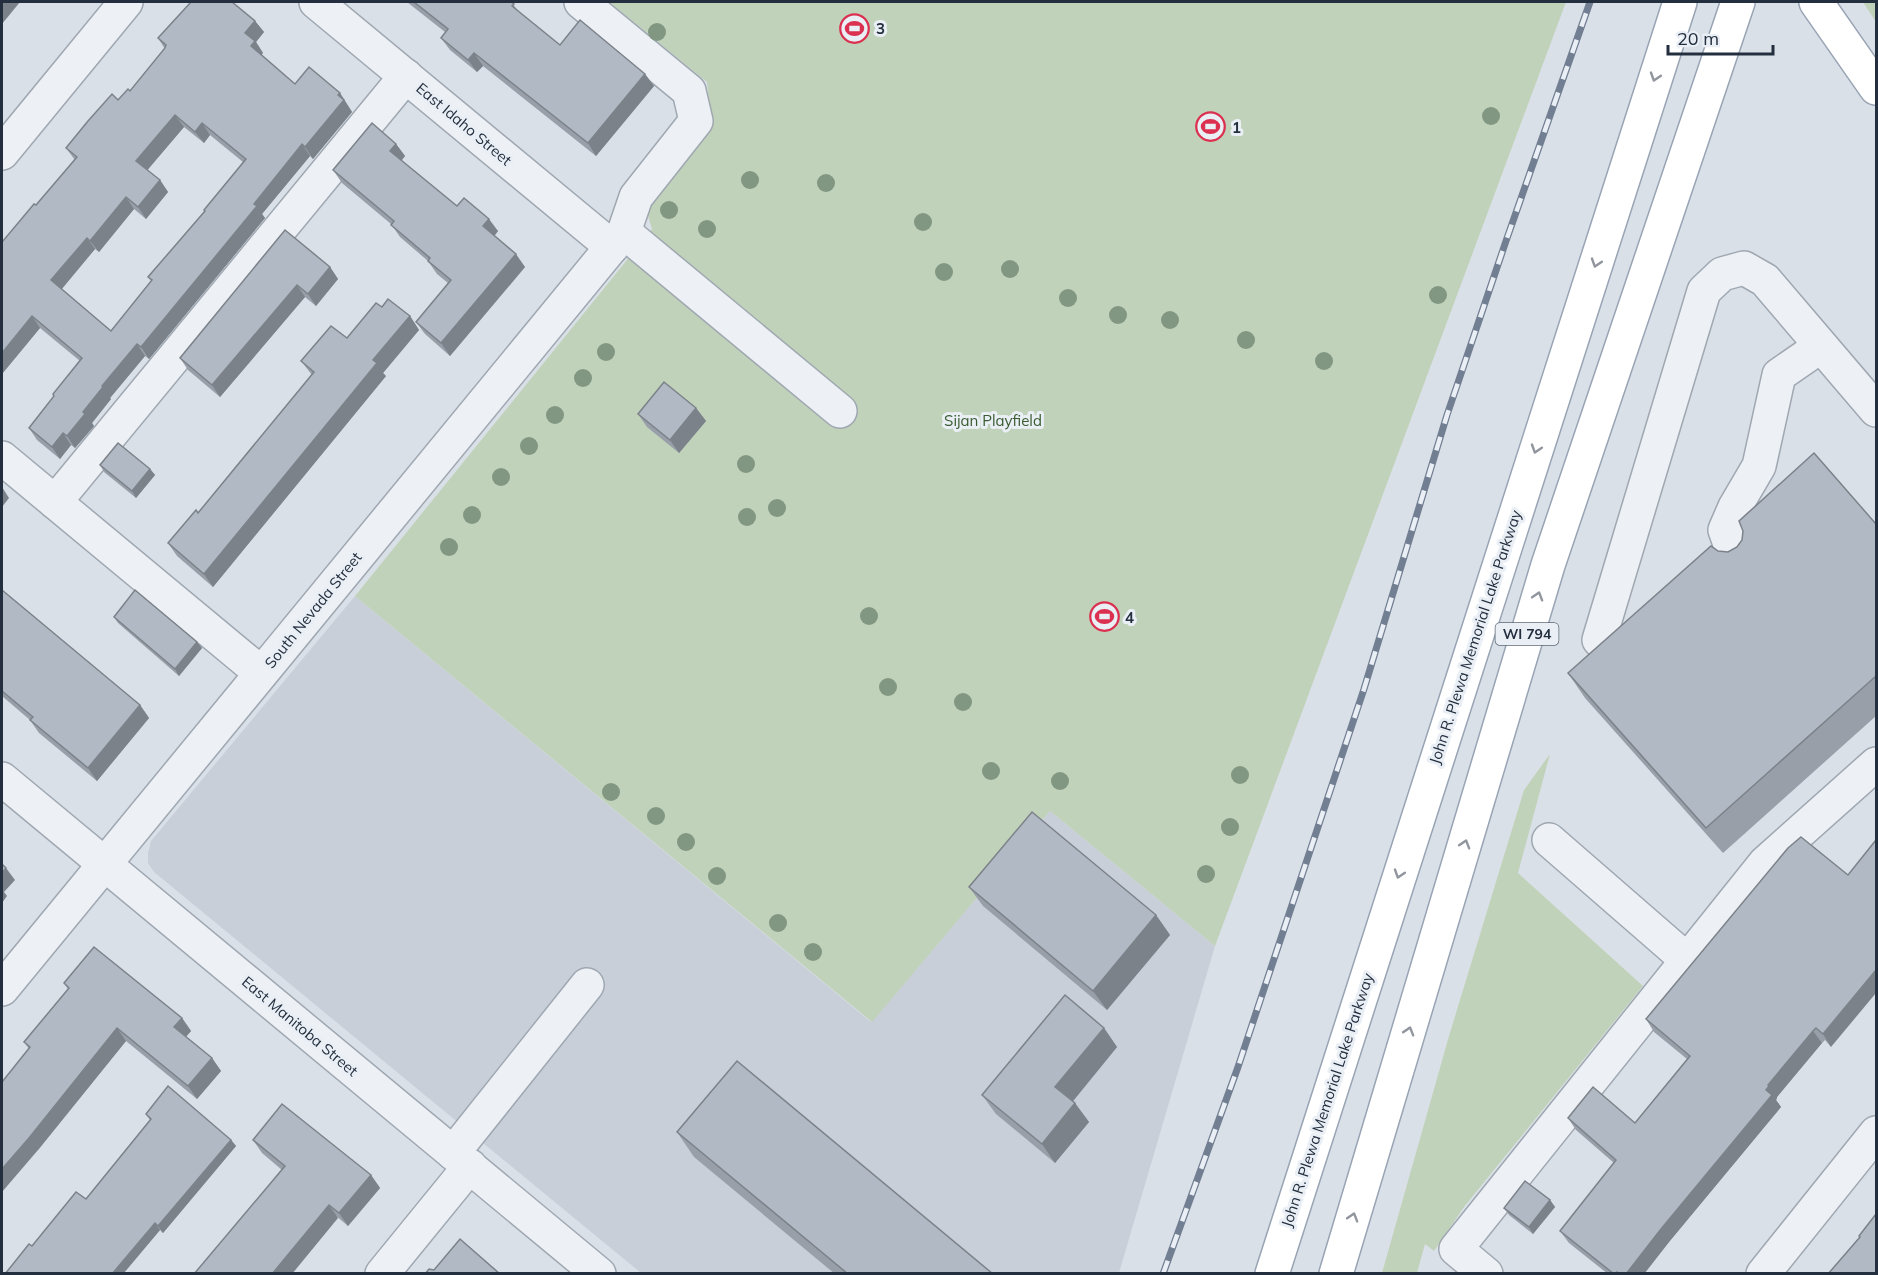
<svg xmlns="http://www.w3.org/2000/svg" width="1878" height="1275" font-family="Mulish,sans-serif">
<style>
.built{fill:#c8cfd9}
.green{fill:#c1d2ba}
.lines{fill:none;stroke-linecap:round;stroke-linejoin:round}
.minor-casing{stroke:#9fa7b1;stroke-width:36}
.major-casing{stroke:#98a4b4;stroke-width:36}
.minor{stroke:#edf0f5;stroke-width:33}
.major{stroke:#fff;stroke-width:33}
.rail-casing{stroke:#727f92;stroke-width:7}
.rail{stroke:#e9eff5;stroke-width:4.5;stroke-dasharray:14;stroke-linecap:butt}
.tree{fill:#819782}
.wall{fill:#989fa9;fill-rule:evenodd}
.shaded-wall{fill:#7c8289}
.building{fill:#b1b9c4;stroke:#7c8289;stroke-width:1.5;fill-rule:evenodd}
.oneway{stroke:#91969e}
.labels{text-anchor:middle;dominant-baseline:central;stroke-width:6;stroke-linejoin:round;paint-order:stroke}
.shield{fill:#e9eff5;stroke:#5e6875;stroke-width:1.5}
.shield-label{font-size:14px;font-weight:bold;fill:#232e3e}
.poi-label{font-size:15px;font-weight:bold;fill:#232e3e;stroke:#e9eff5;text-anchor:start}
.street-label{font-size:15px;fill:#232e3e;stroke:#e9eff5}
.park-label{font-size:15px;fill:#395b2f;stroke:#e9eff5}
</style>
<rect width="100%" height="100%" fill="#dae0e7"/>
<!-- built -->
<path class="built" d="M 355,596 L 871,1022 L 1050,811 L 1215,946 L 1119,1273 L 641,1273 L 154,872 L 148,863 L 148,853 L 151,841 Z"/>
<!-- green -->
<g class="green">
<path d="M 609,2 L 1566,2 L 1215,946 L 1050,811 L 872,1022 L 355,596 L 652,229 L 645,206 L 711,124 L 707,82 Z"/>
<path d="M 1863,2 L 1876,2 L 1876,22 Z"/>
<path d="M 1550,754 L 1518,873 L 1643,986 L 1464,1207 L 1434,1251 L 1425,1244 L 1417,1273 L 1382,1273 L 1449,1036 L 1524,790 Z"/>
</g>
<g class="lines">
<defs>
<g id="minor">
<path d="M 316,2 L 612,247"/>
<path d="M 2,153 L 126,2"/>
<path d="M 624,232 L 840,411"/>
<path d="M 2,458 L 261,673"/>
<path d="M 55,502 L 406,76"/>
<path d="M 1742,558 L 1730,544 L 1725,530 L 1735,507 L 1759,466 L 1779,375 L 1821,346"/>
<path d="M 1599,640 L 1704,291 L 1722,274 L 1744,268 L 1765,280 L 1876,410"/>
<path d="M 2,779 L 599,1274"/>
<path d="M 1549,840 L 1687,960"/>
<path d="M 2,989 L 624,232 L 636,197 L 696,121 L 689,91 L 581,2"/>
<path d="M 453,1153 L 587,985"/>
<path d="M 382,1274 L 470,1166"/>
<path d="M 1486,1274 L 1456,1249 L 1765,863 L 1876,764"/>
<path d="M 1763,1274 L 1876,1133"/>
</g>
<g id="major">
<path d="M 1816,2 L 1876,88"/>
<path d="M 1272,1274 L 1680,2"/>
<path d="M 1336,1274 L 1548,565 L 1738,2"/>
</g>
</defs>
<!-- minor casing -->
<use href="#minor" class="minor-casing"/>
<!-- major casing -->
<use href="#major" class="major-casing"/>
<!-- minor -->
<use href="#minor" class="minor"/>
<!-- major -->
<use href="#major" class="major"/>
<defs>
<path id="rail" d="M 1163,1274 L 1238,1067 L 1364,689 L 1447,415 L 1506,241 L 1590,2"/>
</defs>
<!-- rail casing -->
<use href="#rail" class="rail-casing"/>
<!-- rail -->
<use href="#rail" class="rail"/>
</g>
<!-- trees -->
<g class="tree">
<circle cx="657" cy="32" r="9"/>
<circle cx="1491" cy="116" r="9"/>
<circle cx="750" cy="180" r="9"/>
<circle cx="826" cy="183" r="9"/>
<circle cx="669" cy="210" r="9"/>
<circle cx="923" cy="222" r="9"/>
<circle cx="707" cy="229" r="9"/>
<circle cx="1010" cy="269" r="9"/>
<circle cx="944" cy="272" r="9"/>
<circle cx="1438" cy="295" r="9"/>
<circle cx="1068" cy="298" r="9"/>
<circle cx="1118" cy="315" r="9"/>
<circle cx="1170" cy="320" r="9"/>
<circle cx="1246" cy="340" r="9"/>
<circle cx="606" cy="352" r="9"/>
<circle cx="1324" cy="361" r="9"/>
<circle cx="583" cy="378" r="9"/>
<circle cx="555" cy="415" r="9"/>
<circle cx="529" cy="446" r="9"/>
<circle cx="746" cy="464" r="9"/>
<circle cx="501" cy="477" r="9"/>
<circle cx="777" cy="508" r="9"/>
<circle cx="472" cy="515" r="9"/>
<circle cx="747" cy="517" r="9"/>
<circle cx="449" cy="547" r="9"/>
<circle cx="869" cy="616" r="9"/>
<circle cx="888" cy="687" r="9"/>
<circle cx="963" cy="702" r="9"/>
<circle cx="991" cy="771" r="9"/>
<circle cx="1240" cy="775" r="9"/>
<circle cx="1060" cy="781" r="9"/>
<circle cx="611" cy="792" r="9"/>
<circle cx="656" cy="816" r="9"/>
<circle cx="1230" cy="827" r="9"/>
<circle cx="686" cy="842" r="9"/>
<circle cx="1206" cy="874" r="9"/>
<circle cx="717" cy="876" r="9"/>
<circle cx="778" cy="923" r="9"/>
<circle cx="813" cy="952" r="9"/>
</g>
<!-- wall -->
<g class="wall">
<path d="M 407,2 L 511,2 L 520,13 L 560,45 L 645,74 L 654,86 L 596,156 L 483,66 L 477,72 L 450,50 L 441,38 L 445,32 Z"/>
<path d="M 255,21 L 264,32 L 256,42 L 263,53 L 261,55 L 295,84 L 340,93 L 352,112 L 313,159 L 310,156 L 262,214 L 265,218 L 149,359 L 145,356 L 110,398 L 111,399 L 92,423 L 94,426 L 75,448 L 71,445 L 60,459 L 37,440 L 29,428 L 54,396 L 53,394 L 80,361 L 40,328 L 2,374 L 3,241 L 36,205 L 75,160 L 66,148 L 118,100 L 130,91 L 165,49 L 158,38 ZM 184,127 L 204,143 L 210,135 L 243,162 L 205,211 L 148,277 L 151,281 L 111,331 L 62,289 L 95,249 L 99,252 L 134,209 L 146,219 L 168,192 L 160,180 L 147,170 Z"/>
<path d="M 396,144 L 405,156 L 401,160 L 457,206 L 498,231 L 494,236 L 525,267 L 450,356 L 425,334 L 416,322 L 448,283 L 437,274 L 428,261 L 400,237 L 391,224 L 342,183 L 333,170 Z"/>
<path d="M 330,267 L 338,279 L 316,306 L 305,297 L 220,397 L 188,370 L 180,358 Z"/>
<path d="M 382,307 L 410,316 L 419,330 L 383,373 L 386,376 L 213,587 L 177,556 L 168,543 L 198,513 L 312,375 L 301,361 L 347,338 Z"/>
<path d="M 696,408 L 706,421 L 679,453 L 647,427 L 638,414 Z"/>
<path d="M 100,465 L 150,469 L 155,475 L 136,498 L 104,472 Z"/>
<path d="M 1876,524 L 1876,716 L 1723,853 L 1585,698 L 1568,673 L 1728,552 Z"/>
<path d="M 2,590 L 140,705 L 149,718 L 97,781 L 39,733 L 30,720 L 2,696 Z"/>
<path d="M 114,617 L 197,642 L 202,648 L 179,676 L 118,623 Z"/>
<path d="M 1848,875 L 1831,1047 L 1825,1040 L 1822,1043 L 1777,1097 L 1777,1098 L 1776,1100 L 1781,1107 L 1669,1242 L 1644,1274 L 1608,1274 L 1569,1243 L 1560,1231 L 1614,1163 L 1576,1130 L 1568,1118 L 1635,1123 L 1687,1059 L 1654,1032 L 1646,1019 Z"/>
<path d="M 969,887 L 1156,915 L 1170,935 L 1107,1010 L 983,906 Z"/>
<path d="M 64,983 L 182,1018 L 191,1031 L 186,1037 L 212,1058 L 221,1071 L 197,1099 L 126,1041 L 38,1150 L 29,1049 L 24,1042 L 68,989 Z"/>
<path d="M 1104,1028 L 1117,1047 L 1073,1101 L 1089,1122 L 1055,1163 L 996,1114 L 982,1095 Z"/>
<path d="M 146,1114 L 231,1140 L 236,1146 L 163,1233 L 160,1230 L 123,1274 L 5,1274 L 32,1246 L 86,1199 L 150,1120 Z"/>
<path d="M 677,1132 L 993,1274 L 835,1274 L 694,1157 Z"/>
<path d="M 253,1140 L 371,1175 L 380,1188 L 348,1226 L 262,1153 Z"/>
<path d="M 1550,1200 L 1555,1207 L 1533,1234 L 1509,1215 L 1504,1208 Z"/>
</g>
<!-- shaded-wall -->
<g class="shaded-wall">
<path d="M 2,2 L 20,2 L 2,24 Z"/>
<path d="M 255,21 L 264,32 L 256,42 L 263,53 L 259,57 L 251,46 L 245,33 Z"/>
<path d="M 474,53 L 483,66 L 477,72 L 468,60 Z"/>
<path d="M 645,74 L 654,86 L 596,156 L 588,143 Z"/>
<path d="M 340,93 L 352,112 L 313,159 L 305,147 Z"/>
<path d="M 175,115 L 184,127 L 145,173 L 136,161 Z"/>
<path d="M 202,123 L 210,135 L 204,143 L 195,132 Z"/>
<path d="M 302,144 L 310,156 L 262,214 L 265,218 L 149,359 L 141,347 Z"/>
<path d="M 396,144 L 405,156 L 399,164 L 390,151 Z"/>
<path d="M 160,180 L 168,192 L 146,219 L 138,207 Z"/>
<path d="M 126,197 L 134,209 L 99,252 L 90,241 Z"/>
<path d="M 489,219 L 498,231 L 492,239 L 483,226 Z"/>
<path d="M 87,238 L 95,249 L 59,292 L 51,280 Z"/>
<path d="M 516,254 L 525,267 L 450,356 L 441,343 Z"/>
<path d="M 330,267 L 338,279 L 316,306 L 308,294 Z"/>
<path d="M 297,285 L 305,297 L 220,397 L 212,385 Z"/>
<path d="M 32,316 L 40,328 L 2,374 L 2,353 Z"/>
<path d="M 410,316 L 419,330 L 383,373 L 386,376 L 213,587 L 204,574 L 373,360 Z"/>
<path d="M 137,344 L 145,356 L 110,398 L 111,399 L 92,423 L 94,426 L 75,448 L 67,436 L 83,412 L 102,386 Z"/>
<path d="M 696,408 L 706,421 L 679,453 L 670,440 Z"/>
<path d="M 63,433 L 71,445 L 60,459 L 52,447 Z"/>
<path d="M 150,469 L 155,475 L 136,498 L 132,491 Z"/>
<path d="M 2,487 L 9,498 L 2,507 Z"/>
<path d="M 197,642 L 202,648 L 179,676 L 175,669 Z"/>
<path d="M 140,705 L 149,718 L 97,781 L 88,768 Z"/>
<path d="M 6,868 L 15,880 L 4,892 L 7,896 L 2,903 L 2,873 Z"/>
<path d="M 1156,915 L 1170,935 L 1107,1010 L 1093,991 Z"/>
<path d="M 1876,970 L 1876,993 L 1831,1047 L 1823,1034 Z"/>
<path d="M 182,1018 L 191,1031 L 183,1040 L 174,1027 Z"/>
<path d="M 117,1028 L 126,1041 L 38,1150 L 2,1192 L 2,1169 Z"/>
<path d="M 1104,1028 L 1117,1047 L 1069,1106 L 1055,1087 Z"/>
<path d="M 1813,1031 L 1822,1043 L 1777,1097 L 1777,1098 L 1776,1100 L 1781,1107 L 1669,1242 L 1644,1274 L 1626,1274 L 1768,1085 Z"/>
<path d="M 212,1058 L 221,1071 L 197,1099 L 188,1086 Z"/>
<path d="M 1075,1103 L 1089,1122 L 1055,1163 L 1042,1144 Z"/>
<path d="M 231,1140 L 236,1146 L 163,1233 L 158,1226 Z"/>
<path d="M 371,1175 L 380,1188 L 348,1226 L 339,1213 Z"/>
<path d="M 1550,1200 L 1555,1207 L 1533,1234 L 1529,1227 Z"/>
<path d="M 329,1205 L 338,1218 L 292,1274 L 272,1274 Z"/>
<path d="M 155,1223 L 160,1230 L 123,1274 L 112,1274 Z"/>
</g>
<!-- building -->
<g class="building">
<path d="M 191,2 L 232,2 L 255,21 L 245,33 L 255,41 L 251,46 L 295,84 L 309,67 L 340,93 L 338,95 L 344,100 L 305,147 L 302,144 L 254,204 L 257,206 L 141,347 L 137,344 L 102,386 L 103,387 L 83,412 L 85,414 L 67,436 L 63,433 L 52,447 L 29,428 L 54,396 L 53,394 L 82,358 L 32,316 L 2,353 L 2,240 L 3,241 L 34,204 L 36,205 L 77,157 L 66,148 L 88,121 L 112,94 L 118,100 L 128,89 L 130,91 L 165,48 L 166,45 L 158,38 ZM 175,115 L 195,132 L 202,123 L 246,159 L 204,210 L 205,211 L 148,277 L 152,280 L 111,331 L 51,280 L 87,238 L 90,241 L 126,197 L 138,207 L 160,180 L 136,161 Z"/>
<path d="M 414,2 L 511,2 L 514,4 L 512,6 L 560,45 L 580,20 L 645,74 L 588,143 L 474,53 L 468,60 L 441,38 L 448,29 Z"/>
<path d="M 372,123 L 396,144 L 390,151 L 457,206 L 464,198 L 489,219 L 483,226 L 516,254 L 441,343 L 416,322 L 451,280 L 428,261 L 430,258 L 391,225 L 394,221 L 333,170 Z"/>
<path d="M 285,230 L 330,267 L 308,294 L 297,285 L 212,385 L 180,358 Z"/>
<path d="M 388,299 L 410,316 L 373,360 L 377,363 L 204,574 L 168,543 L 196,510 L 198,513 L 314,372 L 301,361 L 331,326 L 347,338 L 376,303 L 382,307 Z"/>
<path d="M 664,382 L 696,408 L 670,440 L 638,414 Z"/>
<path d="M 118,443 L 150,469 L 132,491 L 100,465 Z"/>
<path d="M 1814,453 L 1876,524 L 1876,676 L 1706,828 L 1568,673 L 1711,546 L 1718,551 L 1728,552 L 1737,547 L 1742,540 L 1743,531 L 1739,521 Z"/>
<path d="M 2,590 L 140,705 L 88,768 L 30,720 L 33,717 L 2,691 Z"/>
<path d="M 135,590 L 197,642 L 175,669 L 114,617 Z"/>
<path d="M 1032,812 L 1156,915 L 1093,991 L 969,887 Z"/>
<path d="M 1801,837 L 1848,875 L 1876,840 L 1876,970 L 1823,1034 L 1816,1028 L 1813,1031 L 1768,1085 L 1769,1086 L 1766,1090 L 1772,1095 L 1661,1229 L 1626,1274 L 1619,1274 L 1617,1272 L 1614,1274 L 1560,1231 L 1616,1160 L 1568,1118 L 1593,1087 L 1635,1123 L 1690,1056 L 1646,1019 L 1788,848 Z"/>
<path d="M 2,864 L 6,868 L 2,873 Z"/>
<path d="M 94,947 L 182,1018 L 174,1027 L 212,1058 L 188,1086 L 117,1028 L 29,1138 L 2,1169 L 2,1082 L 30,1047 L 24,1042 L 69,988 L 64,983 Z"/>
<path d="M 1065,995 L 1104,1028 L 1055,1087 L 1075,1103 L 1042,1144 L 982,1095 Z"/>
<path d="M 737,1061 L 993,1274 L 848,1274 L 677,1132 Z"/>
<path d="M 168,1086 L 231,1140 L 158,1226 L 155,1223 L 112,1274 L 5,1274 L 29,1244 L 32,1246 L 76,1192 L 86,1199 L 151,1119 L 146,1114 Z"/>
<path d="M 282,1104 L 371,1175 L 339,1213 L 329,1205 L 272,1274 L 194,1274 L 285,1166 L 253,1140 Z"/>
<path d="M 1525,1181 L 1550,1200 L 1529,1227 L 1504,1208 Z"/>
<path d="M 1876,1214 L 1876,1274 L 1828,1274 L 1860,1237 L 1859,1236 Z"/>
<path d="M 460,1239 L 500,1274 L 425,1274 L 429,1269 L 434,1270 Z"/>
</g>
<!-- one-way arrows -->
<defs><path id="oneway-chevron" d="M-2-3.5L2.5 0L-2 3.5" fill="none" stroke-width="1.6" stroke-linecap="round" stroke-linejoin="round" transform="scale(1.5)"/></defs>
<g class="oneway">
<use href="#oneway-chevron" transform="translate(1655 77) rotate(108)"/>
<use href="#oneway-chevron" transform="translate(1596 263) rotate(108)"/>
<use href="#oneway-chevron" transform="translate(1536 449) rotate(108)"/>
<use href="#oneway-chevron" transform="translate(1538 596) rotate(-73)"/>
<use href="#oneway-chevron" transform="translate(1465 844) rotate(-73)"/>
<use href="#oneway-chevron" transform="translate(1399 874) rotate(108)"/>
<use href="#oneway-chevron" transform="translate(1409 1031) rotate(-73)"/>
<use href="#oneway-chevron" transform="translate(1353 1217) rotate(-73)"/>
</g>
<!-- icons -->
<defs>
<symbol id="stadium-ring" viewBox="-11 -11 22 22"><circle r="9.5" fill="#e9eff5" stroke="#db304f" stroke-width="1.5"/><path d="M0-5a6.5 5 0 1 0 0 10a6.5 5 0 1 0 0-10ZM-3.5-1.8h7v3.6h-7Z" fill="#db304f"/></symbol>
</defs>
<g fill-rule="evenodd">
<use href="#stadium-ring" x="838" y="12" width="33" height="33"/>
<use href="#stadium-ring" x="1194" y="110" width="33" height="33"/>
<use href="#stadium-ring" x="1088" y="600" width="33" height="33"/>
</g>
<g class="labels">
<!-- shield labels -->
<rect class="shield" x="1495.5" y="623" width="63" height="22" rx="4.5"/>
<g class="shield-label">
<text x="1527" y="634">WI 794</text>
</g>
<!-- poi labels -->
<g class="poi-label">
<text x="876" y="28">3</text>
<text x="1232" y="127">1</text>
<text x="1125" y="617">4</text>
</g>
<!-- street labels -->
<g class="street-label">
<text transform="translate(464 124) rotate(40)">East Idaho Street</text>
<text transform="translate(313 610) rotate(-51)">South Nevada Street</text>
<text transform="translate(1475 637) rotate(-72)">John R. Plewa Memorial Lake Parkway</text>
<text transform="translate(300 1026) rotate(40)">East Manitoba Street</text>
<text transform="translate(1327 1100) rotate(-72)">John R. Plewa Memorial Lake Parkway</text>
</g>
<!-- park labels -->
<g class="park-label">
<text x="993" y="420">Sijan Playfield</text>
</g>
</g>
<!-- border -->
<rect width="1878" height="1275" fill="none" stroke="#232e3e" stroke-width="6"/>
<!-- scale -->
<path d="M1668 45v9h105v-9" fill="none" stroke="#232e3e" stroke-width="3"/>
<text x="1677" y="45" font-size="18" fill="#232e3e" stroke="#e9eff5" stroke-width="4.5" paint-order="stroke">20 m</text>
</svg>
